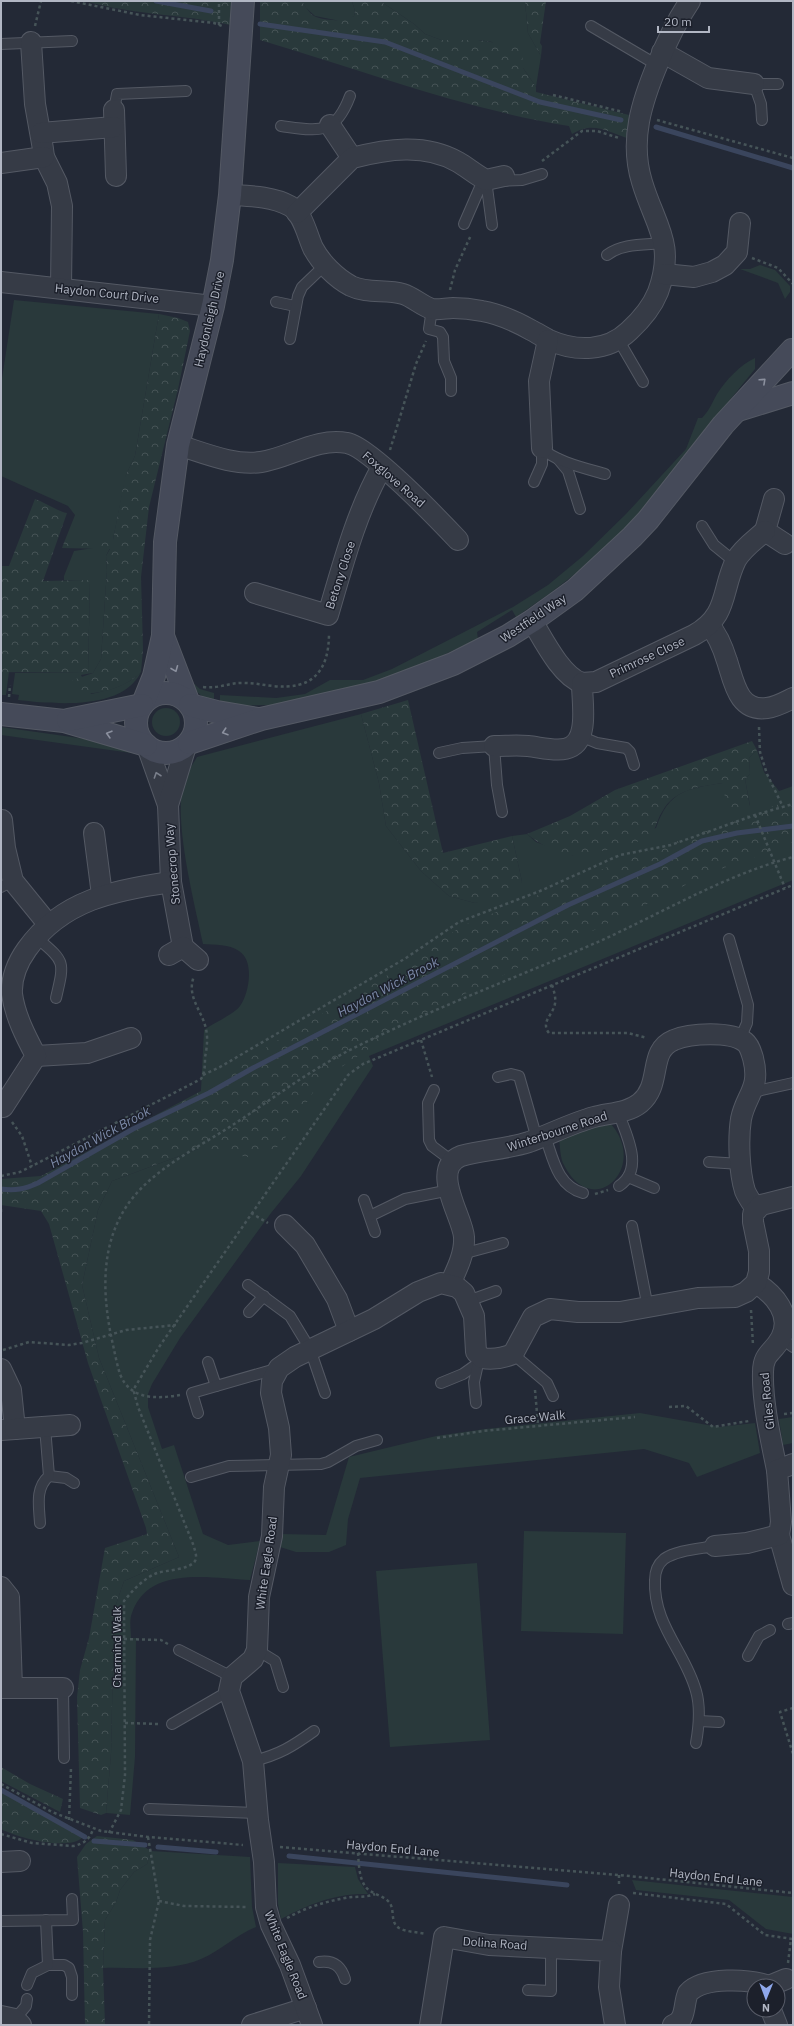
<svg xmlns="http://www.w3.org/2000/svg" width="794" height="2026" font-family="'IBM Plex Sans',sans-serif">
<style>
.green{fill:#29393b}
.forest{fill:url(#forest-crowns)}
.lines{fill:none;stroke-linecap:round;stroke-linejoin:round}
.stream{stroke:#3a455d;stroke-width:5}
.lane-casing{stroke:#545964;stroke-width:12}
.street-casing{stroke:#545964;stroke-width:22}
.secondary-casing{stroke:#545964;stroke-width:24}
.path{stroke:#465458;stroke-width:2.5;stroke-dasharray:3 3;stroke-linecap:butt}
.lane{stroke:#363b46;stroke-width:10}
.street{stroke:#363b46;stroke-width:20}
.secondary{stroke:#454a59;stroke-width:22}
.oneway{stroke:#8b909e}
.oneway2{stroke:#7a7f8b}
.labels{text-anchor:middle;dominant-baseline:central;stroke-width:3;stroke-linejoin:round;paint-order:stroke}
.street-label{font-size:12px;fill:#b1b6c3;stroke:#1c202b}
.water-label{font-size:13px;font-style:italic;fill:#7c8aa8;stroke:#1c202b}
</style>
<defs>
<pattern id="forest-crowns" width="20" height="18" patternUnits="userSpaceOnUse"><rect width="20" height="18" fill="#29393b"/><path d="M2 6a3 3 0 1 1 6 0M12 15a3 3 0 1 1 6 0" fill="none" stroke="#465356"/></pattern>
</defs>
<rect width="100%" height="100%" fill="#232936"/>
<!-- green -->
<g class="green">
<path d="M 302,1 L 352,1 L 355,11 L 354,16 L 349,20 L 335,20 L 315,16 L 306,8 Z"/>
<path d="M 380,1 L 525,1 L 528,33 L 541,56 L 536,87 L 523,68 L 492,42 L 478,40 L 441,40 L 425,34 L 414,24 Z"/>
<path d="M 760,265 L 775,270 L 790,286 L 790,292 L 785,299 L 778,283 L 740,269 L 750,269 Z"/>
<path d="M 14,300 L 159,314 L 135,456 L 126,475 L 113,540 L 65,540 L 75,515 L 68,506 L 1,476 L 1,385 Z"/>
<path d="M 755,358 L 755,369 C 716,416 680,467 639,514 C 604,554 560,587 516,617 L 512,610 L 477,632 L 478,639 L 413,669 L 373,683 L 273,705 L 220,706 L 220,695 L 276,698 L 305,694 L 330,680 L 363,680 L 392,669 L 513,607 L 548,585 L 583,556 L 626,514 L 686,449 L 698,418 L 702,418 C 709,411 712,403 717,394 C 726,380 740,365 755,358 Z"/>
<path d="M 93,548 L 110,548 L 106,556 L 107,570 L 101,659 L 93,673 L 81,675 L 91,694 C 110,690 127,686 141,672 C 122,711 54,704 18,700 L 19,695 L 12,694 L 15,673 L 85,673 L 88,671 L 90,581 L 64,580 L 64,576 L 74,551 Z"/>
<path d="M 1,672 L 9,672 L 6,695 L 1,695 Z"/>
<path d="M 190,680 L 200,689 L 214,693 L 214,707 L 196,691 Z"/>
<circle cx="166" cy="722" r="14"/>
<path d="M 361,714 L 379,783 L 386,826 L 421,871 L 449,896 L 475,903 L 522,882 L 512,836 L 527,834 L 536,842 L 574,856 L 656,828 C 669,790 687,789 722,783 L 750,806 L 745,779 L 750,774 L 749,758 L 757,750 L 764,772 L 779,791 L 793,786 L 793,880 L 369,1056 L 373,1066 L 301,1176 L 271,1213 L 180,1338 L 152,1384 L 148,1394 L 148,1407 L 162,1449 L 174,1445 L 203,1534 L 228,1545 L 260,1541 L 250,1580 C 211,1578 148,1565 132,1613 C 129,1620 131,1630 131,1638 L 136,1638 L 135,1757 L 130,1815 L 106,1813 L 111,1753 L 114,1610 L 124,1581 L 179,1557 L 99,1358 L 82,1285 L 98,1210 L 112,1181 L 198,1149 L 204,1030 C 212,1024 234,1014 240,1006 C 249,994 255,961 239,951 C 229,944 215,945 203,944 C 195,905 171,814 185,779 C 188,771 193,764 197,757 Z"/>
<path d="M 1,727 L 114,743 L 146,755 L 1,735 Z"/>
<path d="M 608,1121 C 652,1165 593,1223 564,1165 C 560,1158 560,1146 559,1137 Z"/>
<path d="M 640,1413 L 719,1427 L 755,1423 L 760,1453 L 697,1477 L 689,1463 L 644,1449 L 360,1478 L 348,1519 L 346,1545 L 329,1552 L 296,1552 L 277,1546 L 281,1534 L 326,1535 L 349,1457 L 436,1436 L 485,1429 Z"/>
<path d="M 793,1417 L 793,1443 L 783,1445 L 779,1419 Z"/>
<path d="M 524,1531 L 626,1533 L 623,1634 L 521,1631 Z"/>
<path d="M 477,1563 L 490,1740 L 390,1747 L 376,1571 Z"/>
<path d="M 151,1851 L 250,1857 L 252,1907 L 256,1927 C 236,1935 220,1951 201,1959 C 171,1972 134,1967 103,1968 L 105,1920 L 116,1902 L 120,1890 L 134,1872 L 147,1864 Z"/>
<path d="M 278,1863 L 355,1867 L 358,1879 L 368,1894 C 336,1893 309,1904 281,1919 L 278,1904 Z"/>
<path d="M 632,1880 L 793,1897 L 793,1934 L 766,1929 L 729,1900 L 636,1890 Z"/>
</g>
<!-- forest -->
<g class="forest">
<path d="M 85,1 L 231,1 L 230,25 C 183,14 132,15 85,1 Z"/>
<path d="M 260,1 L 302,1 C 305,6 309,13 314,16 C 324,21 346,22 354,16 L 355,11 L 352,1 L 380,1 L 414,24 L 425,34 L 441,40 L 478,40 L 517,46 L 522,51 L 523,68 L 536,87 L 536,92 L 629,115 L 627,138 C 606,131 593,121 572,134 L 569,126 C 463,109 362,70 260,40 Z"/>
<path d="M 525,1 L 546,1 L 540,43 L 542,46 L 541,56 L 528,33 Z"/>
<path d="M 159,314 L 178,318 L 188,322 L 190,331 L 178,389 L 149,507 L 141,577 L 143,649 L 141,672 C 125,688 101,694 79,694 L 71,686 L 73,680 L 93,673 L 101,659 L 107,570 L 106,556 L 110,549 L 62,548 L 65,540 L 113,540 L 125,477 L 135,456 Z"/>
<path d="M 35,499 C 44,502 59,512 67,513 L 43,581 L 90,580 L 88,671 L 86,673 L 1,672 L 1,566 L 9,566 Z"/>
<path d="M 408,700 L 443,853 L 512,836 L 522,882 L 512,894 L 475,903 L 449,896 L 421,871 L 386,826 L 379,783 L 361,714 Z"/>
<path d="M 752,741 L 757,750 L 749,758 L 750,774 L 745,779 L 750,807 L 728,811 L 722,783 C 699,787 674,789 662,812 C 656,821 657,830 647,838 C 642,842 580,857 574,856 C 558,854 539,844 527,834 L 570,816 L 615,790 Z"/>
<path d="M 793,799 L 793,844 L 712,872 L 416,1018 L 320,1081 L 282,1143 L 274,1150 L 254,1158 L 198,1149 L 112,1181 L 98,1210 L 82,1285 L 99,1358 L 179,1557 L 124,1581 L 114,1610 L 111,1753 L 106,1813 L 101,1815 L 80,1808 L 77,1697 L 80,1670 L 89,1638 L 105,1548 L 147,1534 L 146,1528 L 88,1363 L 49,1224 L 41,1211 L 1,1205 L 1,1179 L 41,1176 L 201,1091 L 273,1043 L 403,966 L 462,926 L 620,862 Z"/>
<path d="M 1,1767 L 30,1784 L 63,1799 L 60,1812 L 1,1781 Z"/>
<path d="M 1,1789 L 81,1832 L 84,1836 C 71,1852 18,1838 1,1829 Z"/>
<path d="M 97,1836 L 133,1840 L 151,1851 L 147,1864 L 134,1872 L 120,1890 L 116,1902 L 105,1920 L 103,1968 L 105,2025 L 85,2025 L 83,1932 L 77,1857 L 86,1844 Z"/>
</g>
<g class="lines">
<!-- stream -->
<g class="stream">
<path d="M 156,1 L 211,11"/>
<path d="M 260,24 L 385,42 L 540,102 L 621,120"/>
<path d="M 656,127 L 793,168"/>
<path d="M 1,1189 C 15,1191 25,1189 38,1183 L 133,1129 L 209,1093 L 253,1068 L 568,905 L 660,864 L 702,841 L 737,833 L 793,826"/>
<path d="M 1,1790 L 85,1837"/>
<path d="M 94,1841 L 145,1845"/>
<path d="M 158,1847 L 216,1852"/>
<path d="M 289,1856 L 567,1885"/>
</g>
<defs>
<g id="lane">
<path d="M 591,26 L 657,65"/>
<path d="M 1,44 L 72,41"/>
<path d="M 114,110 L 117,94 L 186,91"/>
<path d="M 762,120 L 761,104 L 754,84 L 778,84"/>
<path d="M 281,126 C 319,131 335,136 350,96"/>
<path d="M 499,181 L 522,180 L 542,174"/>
<path d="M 464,224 L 481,185 L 486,180 L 492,225"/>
<path d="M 607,255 C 622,243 645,245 664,243"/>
<path d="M 276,302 L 295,306"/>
<path d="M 432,309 L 429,329 L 440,332 L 443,337 L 444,361 L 451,378 L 451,391"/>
<path d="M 290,339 L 298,296 L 302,287 L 325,265"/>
<path d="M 618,339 L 643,382"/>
<path d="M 558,459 L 568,471 L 580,509"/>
<path d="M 534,482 L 542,464 L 542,448 C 553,461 588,469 605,474"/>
<path d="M 702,526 L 714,545 L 735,562"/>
<path d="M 580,736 L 597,743 L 626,748 L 630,752 L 634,765"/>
<path d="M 439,753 L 462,748 L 494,746 L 497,785 L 502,812"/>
<path d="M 1,887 L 13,881"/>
<path d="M 36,937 C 65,962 65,960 56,998"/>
<path d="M 729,939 L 748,1005 L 747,1023 L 740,1039"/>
<path d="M 498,1077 L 511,1074 L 519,1076 L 537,1139"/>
<path d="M 434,1090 L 428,1103 L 429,1140 L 432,1146 L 452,1161"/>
<path d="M 753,1092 L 793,1083"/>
<path d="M 618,1112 C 626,1134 645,1169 619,1186"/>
<path d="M 545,1136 C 553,1158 557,1186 583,1193"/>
<path d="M 709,1162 L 741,1164"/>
<path d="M 628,1177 L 654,1188"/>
<path d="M 364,1200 L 375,1232"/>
<path d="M 370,1216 L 405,1199 L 450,1190"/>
<path d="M 632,1226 L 648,1308"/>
<path d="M 462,1254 L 503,1243"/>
<path d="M 248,1285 L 290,1316 L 310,1349 L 325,1393"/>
<path d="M 468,1301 L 496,1291"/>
<path d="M 249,1312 L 264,1296"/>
<path d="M 781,1338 L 793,1347"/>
<path d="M 513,1354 L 547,1383 L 553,1396"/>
<path d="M 208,1362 L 216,1386"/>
<path d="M 441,1383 L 463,1374 L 484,1359"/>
<path d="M 476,1403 L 474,1382 L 478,1364"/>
<path d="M 198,1413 L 192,1393 L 279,1368"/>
<path d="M 49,1476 L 66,1478 L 74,1483"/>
<path d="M 191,1477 L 229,1466 L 321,1464 L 328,1462 L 356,1446 L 377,1440"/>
<path d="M 40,1523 C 39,1506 35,1488 49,1476 L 45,1427"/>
<path d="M 788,1624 L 793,1623"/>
<path d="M 179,1650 L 232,1677"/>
<path d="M 257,1650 L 275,1661 L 283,1687"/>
<path d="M 748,1656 L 759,1636 L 770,1630"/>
<path d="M 63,1688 L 64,1758"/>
<path d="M 699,1721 L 719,1722"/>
<path d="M 172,1724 L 229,1691"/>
<path d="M 696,1743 C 699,1726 701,1708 696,1691 C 685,1651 653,1625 655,1580 C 655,1572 658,1564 664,1559 C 677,1550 699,1549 715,1546"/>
<path d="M 253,1761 C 279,1755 293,1746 314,1731"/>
<path d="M 149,1809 L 257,1813"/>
<path d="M 1,1921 L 73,1920 L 72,1899"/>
<path d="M 319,1962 C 333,1960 341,1966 345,1979"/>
<path d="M 48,1965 L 64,1965 L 69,1968 L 72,1977 L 72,1995"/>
<path d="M 27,1985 L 32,1973 L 48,1965 L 46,1920"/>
<path d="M 528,1990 L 551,1991 L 551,1946"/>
<path d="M 15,2019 L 26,2006 L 27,1999"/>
</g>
<g id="street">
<path d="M 31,42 L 35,104 L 43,149 L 44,157 L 57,183 L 62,206 L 61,288"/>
<path d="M 662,52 L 708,78 L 754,84"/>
<path d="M 114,110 L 116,176"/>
<path d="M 330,125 L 352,158"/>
<path d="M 41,133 L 114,127"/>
<path d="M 1,163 L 44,157"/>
<path d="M 230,195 C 249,196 272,196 290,206 C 303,213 307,235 313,248 C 321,263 336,278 351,286 C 367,294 386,289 403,294 C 413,297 422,306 432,309 C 438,310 447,308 453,308 C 462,308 472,309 482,311 C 499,314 515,321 531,330 C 537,333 543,337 549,340 C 576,352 607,352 629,331 C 641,320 652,307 658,292 C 676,243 655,226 642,182 C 629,140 642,101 658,63 C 667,41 677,20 690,1"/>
<path d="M 297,213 L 352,158 C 387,149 425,143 458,162 C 467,167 476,175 486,180 L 504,176"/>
<path d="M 664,274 L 694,277 L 712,272 L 725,265 L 737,252 L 740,223"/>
<path d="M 1,282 L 213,306"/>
<path d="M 178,445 C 204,453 234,466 261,462 C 289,458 317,437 347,443 C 368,446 440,521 458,540"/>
<path d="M 542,448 L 539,381 L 548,340"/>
<path d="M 774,499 L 765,531 L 785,544"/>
<path d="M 255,593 L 328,615 C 343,564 356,513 382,467"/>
<path d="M 532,621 C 543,639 561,676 582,683"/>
<path d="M 709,625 C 718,635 723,648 727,661 C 734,682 738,712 767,708 C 776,707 785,702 793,698"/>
<path d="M 147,746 L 168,805"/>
<path d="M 494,746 C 506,746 517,745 528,746 C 548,748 577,759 582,729 C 585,715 582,697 582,683 L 596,682 L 694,635 C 729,616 721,590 736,560 C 743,548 755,540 765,531"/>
<path d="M 2,820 L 5,848 L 13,881 L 48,924"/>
<path d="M 94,833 L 102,895"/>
<path d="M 183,947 L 171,882 L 168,805 L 186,746"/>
<path d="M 169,955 L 183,947 L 198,960"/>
<path d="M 36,1056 L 87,1053 L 131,1038"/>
<path d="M 3,1107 L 36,1056 C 26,1037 15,1016 12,994 C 11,977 17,963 27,949 C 62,900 115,890 171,882"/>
<path d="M 285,1225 L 305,1245 L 337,1299 L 349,1331"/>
<path d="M 756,1283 C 774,1294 793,1315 781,1338 C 773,1353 763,1353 763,1372 C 762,1402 771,1440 777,1470"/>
<path d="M 450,1284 C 457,1269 465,1253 464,1237 C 463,1217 429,1169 461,1156 C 484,1150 507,1149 529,1142 C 551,1134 572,1123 594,1117 C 609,1113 628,1113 640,1103 C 663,1084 647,1051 674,1040 C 690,1033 731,1031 745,1042 C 750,1046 751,1052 753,1058 C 761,1089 746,1094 741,1119 C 738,1138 739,1172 745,1191 C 748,1198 752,1203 756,1209"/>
<path d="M 1,1369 L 11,1390 L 15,1429 L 1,1430"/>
<path d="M 15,1429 L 70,1425"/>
<path d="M 779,1535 L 793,1585"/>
<path d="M 715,1546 L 747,1543 L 779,1535 L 781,1522 L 777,1470 L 793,1464"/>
<path d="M 1,1587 L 9,1597 L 12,1688"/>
<path d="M 1,1688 L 63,1688"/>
<path d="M 1,1862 L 20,1861"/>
<path d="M 611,1951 L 619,1905"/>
<path d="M 769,1986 L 786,1979"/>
<path d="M 771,2010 L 777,2025"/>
<path d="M 1,2016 L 15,2019 L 21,2025"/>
<path d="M 252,2025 L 306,2008"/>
<path d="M 312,2025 L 290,1965 L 271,1925 L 266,1907 L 264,1862 L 258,1820 L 253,1761 L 229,1691 L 232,1677 L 253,1659 L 257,1650 L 259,1597 L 272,1536 L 274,1487 L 281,1455 L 279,1428 L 271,1393 L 272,1381 L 279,1368 L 295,1357 L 374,1319 L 418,1292 L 441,1283 L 457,1287 L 464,1293 L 474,1316 L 476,1352 L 482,1358 C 493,1360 503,1358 513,1354 L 533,1317 L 550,1309 L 578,1312 L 620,1312 L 698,1298 L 735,1297 L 746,1292 L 756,1283 L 759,1272 L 759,1251 L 753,1222 L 753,1214 L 761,1205 L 793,1197"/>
<path d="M 430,2025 L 444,1937 L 489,1945 L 611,1951 L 609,1987 L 615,2025"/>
<path d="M 673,2025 C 687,2020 683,2004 688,1993 C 703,1976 750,1979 769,1986"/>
</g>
<g id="secondary">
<path d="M 738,410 L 793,393"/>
<path d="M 163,636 L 188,701"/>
<circle cx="166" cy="723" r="30"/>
<path d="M 144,701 L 154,676 L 163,636 L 165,542 L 178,445 L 213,306 L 222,260 L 230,195 L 243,1"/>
<path d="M 190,705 L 217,712 L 258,719"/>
<path d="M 1,714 L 64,721 L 146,745"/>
<path d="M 68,720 L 142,705"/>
<path d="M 189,743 L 261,719 L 379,692 L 453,664 L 508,636 L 532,621 L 575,590 L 632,537 L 648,520 L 723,425 L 792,350"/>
</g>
</defs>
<!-- lane casing -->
<use href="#lane" class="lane-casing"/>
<!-- street casing -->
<use href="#street" class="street-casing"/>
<!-- secondary casing -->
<use href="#secondary" class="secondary-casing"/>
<!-- path -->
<g class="path">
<path d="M 71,1 L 140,15 L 214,23 L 222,26"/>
<path d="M 219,25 L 219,1"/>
<path d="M 35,26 L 41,1"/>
<path d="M 553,95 L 623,112"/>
<path d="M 657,120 L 793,158"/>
<path d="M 542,161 L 582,131 L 597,131 L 619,138"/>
<path d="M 752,258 L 778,268 L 793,284"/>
<path d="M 450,290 L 455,270 L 471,235"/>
<path d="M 390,450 L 416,364 L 426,341"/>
<path d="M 203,687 C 220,689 230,682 245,683 C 254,683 263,685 273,686 C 312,690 329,672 329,633"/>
<path d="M 9,697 L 10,685"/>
<path d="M 759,727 L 760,752 L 767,774 L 783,807"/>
<path d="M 755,815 L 785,888"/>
<path d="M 552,985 C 554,991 557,1000 554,1007 C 551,1016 541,1023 549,1033 L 628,1033 L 647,1038"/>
<path d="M 421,1040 L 432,1077"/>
<path d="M 203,1075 L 220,1067 L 406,958 L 459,922 L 540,891 L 620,855 L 671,845 L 755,815 L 793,804"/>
<path d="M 12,1122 L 22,1136 L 32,1166"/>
<path d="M 1,1176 L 20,1172 L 32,1166 L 201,1079 C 205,1072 205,1065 205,1057 C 207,1048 208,1038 206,1029 C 202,1010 186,997 194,976"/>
<path d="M 595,1194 L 608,1190"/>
<path d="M 1,1209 L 1,1212"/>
<path d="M 251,1213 L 268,1223"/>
<path d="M 751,1310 L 753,1345"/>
<path d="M 3,1350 L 29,1342 L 69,1345 L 82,1343 L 126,1330 L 176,1325"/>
<path d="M 535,1390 L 538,1425"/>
<path d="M 180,1395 C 156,1399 130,1400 120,1374 C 117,1365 115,1354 113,1345 C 102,1296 99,1242 131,1200 C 155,1169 195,1149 228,1128 C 267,1103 304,1074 346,1052 C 428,1010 516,978 600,941 C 664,912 725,875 793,857"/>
<path d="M 669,1407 L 686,1406 L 713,1427 L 749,1421"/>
<path d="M 784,1414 L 793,1413"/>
<path d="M 437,1438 L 483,1431 L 635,1417"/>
<path d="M 124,1639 L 161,1640 L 168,1644"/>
<path d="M 793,1708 L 780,1712 L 793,1754"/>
<path d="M 125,1723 L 159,1724"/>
<path d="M 1,1784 L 52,1812 L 101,1831 L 148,1837 L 243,1845"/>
<path d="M 69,1820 L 71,1768"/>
<path d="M 109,1833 L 121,1810 L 125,1775 L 124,1601 C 132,1591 144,1578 157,1573 C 166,1570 189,1570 195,1561 C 198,1557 194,1548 193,1544 L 138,1407 L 134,1392 L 135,1387 L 159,1347 L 348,1075 L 363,1064 L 793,885"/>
<path d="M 1,1834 L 32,1843 L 73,1846 C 84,1844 90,1839 93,1829"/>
<path d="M 148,1837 L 159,1901 L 150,1940 L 149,2025"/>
<path d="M 280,1847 L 619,1875 L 793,1893"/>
<path d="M 358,1853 C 359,1866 359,1886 372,1892 C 377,1895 384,1897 388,1901 C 396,1908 389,1922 399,1928 C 406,1932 418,1932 426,1934"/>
<path d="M 619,1875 L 619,1887"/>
<path d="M 633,1893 L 726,1904 L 765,1935 L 793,1939"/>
<path d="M 159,1901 L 184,1906 L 248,1907"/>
<path d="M 287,1918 C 305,1908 324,1902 345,1898 C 355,1896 366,1898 375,1894"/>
<path d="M 788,1963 L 791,1939"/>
</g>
<!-- lane -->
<use href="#lane" class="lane"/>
<!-- street -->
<use href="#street" class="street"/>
<!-- secondary -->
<use href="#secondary" class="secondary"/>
</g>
<!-- one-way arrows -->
<defs><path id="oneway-chevron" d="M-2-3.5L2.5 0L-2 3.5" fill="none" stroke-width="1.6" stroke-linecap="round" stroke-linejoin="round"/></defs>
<g class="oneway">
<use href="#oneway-chevron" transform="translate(763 381) rotate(-43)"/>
<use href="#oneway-chevron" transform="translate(175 669) rotate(68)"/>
<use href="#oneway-chevron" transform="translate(225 732) rotate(162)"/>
<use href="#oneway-chevron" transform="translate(109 734) rotate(-164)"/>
</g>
<use class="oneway2" href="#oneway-chevron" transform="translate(157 775) rotate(-109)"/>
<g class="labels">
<!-- street labels -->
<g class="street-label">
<text transform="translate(107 293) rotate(6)">Haydon Court Drive</text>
<text transform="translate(209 319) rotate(-77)">Haydonleigh Drive</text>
<text transform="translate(394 479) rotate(41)">Foxglove Road</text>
<text transform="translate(340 575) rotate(-72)">Betony Close</text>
<text transform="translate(533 618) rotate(-34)">Westfield Way</text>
<text transform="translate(647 657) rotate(-25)">Primrose Close</text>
<text transform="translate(172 864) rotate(-95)">Stonecrop Way</text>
<text transform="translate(557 1131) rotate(-18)">Winterbourne Road</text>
<text transform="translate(767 1401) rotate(-96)">Giles Road</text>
<text transform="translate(535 1417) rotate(-5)">Grace Walk</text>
<text transform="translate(266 1563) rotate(-82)">White Eagle Road</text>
<text transform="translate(116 1647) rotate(-90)">Charmind Walk</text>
<text transform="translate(393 1848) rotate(5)">Haydon End Lane</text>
<text transform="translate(716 1877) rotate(6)">Haydon End Lane</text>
<text transform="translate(495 1943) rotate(4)">Dolina Road</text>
<text transform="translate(286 1955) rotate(68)">White Eagle Road</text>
</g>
<!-- water labels -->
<g class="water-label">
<text transform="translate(388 987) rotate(-28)">Haydon Wick Brook</text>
<text transform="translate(100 1137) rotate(-29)">Haydon Wick Brook</text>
</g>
</g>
<!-- border -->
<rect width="794" height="2026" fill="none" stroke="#b1b6c3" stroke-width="4"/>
<!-- north arrow -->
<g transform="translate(766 1998) rotate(181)"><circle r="19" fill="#1c202b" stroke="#585c68"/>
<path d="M0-3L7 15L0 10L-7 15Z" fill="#8ea7eb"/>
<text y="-6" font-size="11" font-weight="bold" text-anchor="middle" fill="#b1b6c3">N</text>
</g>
<!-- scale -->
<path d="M658 26v6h51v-6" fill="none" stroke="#b1b6c3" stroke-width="2"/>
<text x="664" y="26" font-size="12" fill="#b1b6c3" stroke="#1c202b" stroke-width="3" paint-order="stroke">20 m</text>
</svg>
